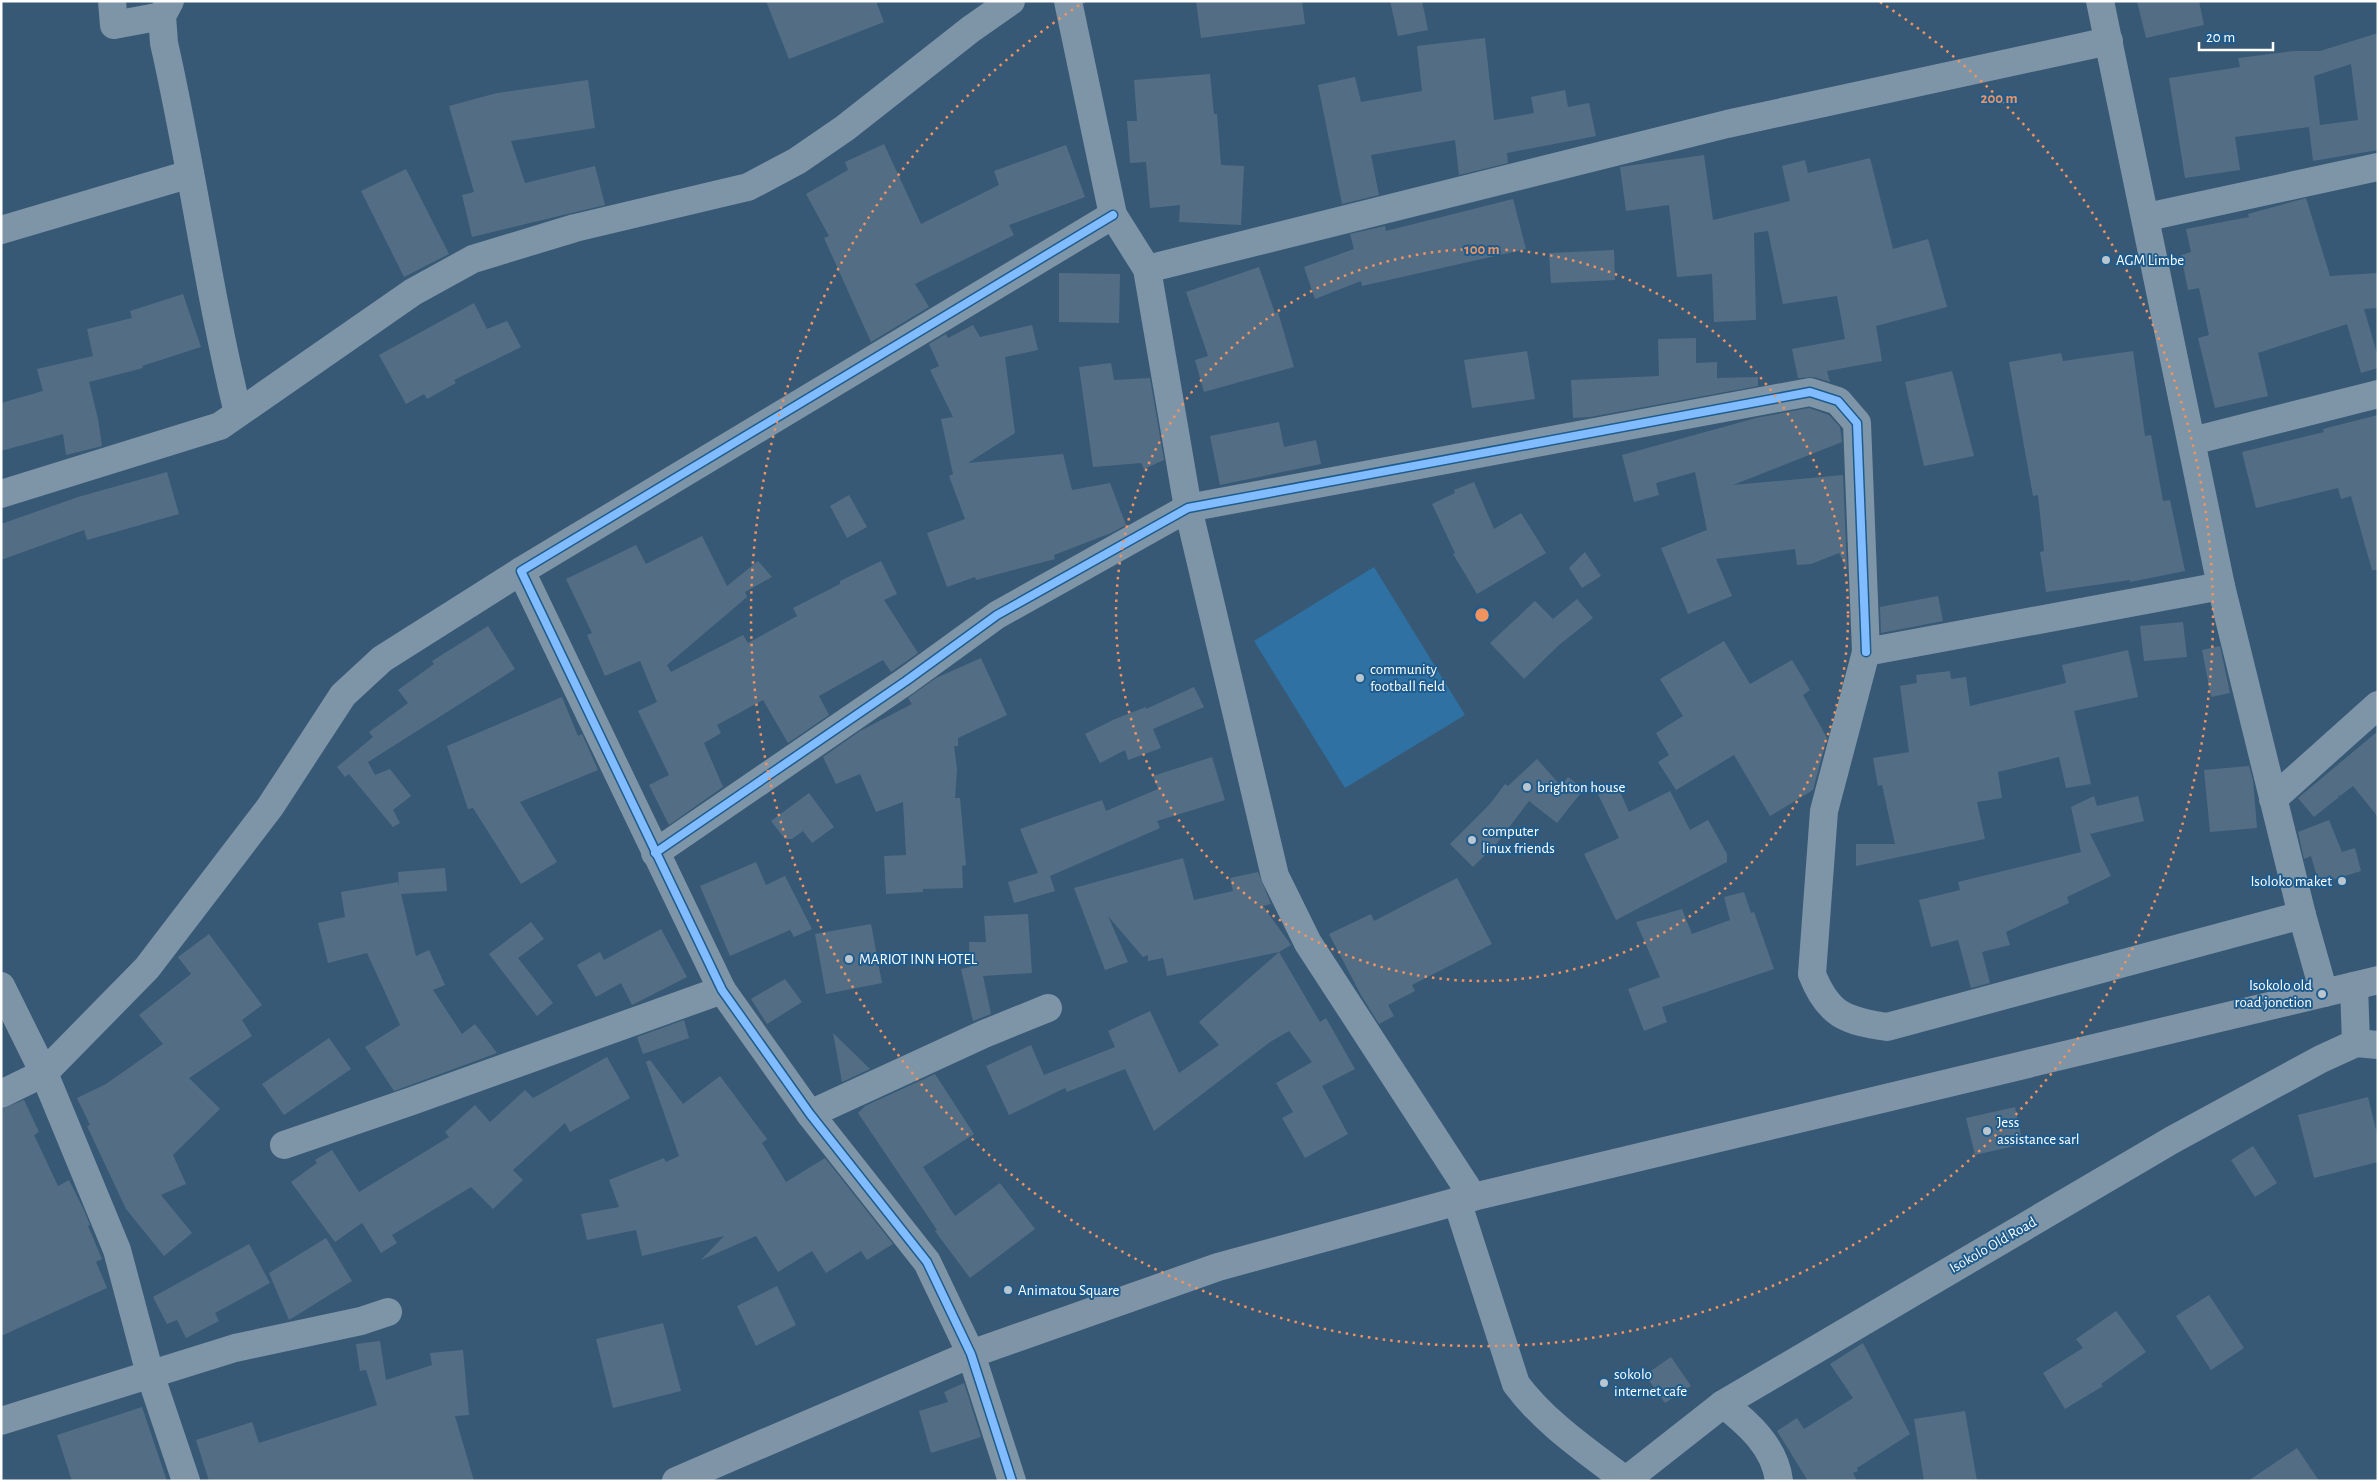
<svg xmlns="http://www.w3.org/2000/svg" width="2379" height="1482" font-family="'Alegreya Sans',sans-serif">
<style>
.green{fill:#2f71a2}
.building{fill:#536e84;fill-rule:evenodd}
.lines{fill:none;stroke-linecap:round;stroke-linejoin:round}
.minor{stroke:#7e95a8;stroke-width:28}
.highway{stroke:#7f95a7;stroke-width:28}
.cycleway-casing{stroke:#1e5c8e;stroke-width:11}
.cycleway{stroke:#80bcff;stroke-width:8}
.ring{fill:none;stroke:#f09361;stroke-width:2.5;stroke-dasharray:2.5 5}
.poi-dot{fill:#b9c5cf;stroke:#1e5c8e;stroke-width:2}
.labels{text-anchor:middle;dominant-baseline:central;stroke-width:4;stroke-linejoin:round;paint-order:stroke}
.poi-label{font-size:15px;fill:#fff;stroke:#1e5c8e;text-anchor:start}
.street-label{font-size:15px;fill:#fff;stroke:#1e5c8e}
.centre{fill:#f09361;stroke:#1e5c8e;stroke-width:2.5}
.ring-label{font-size:15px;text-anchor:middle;font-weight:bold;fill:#f09361;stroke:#1e5c8e;stroke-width:4;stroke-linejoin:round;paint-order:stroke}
</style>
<rect width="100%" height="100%" fill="#375975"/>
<!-- green -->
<path class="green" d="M 1374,567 L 1465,715 L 1345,788 L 1254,641 Z"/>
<!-- building -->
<g class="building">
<path d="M 766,1 L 876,1 L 884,22 L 789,59 Z"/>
<path d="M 1196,1 L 1302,1 L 1305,24 L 1201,38 Z"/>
<path d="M 1390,1 L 1422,1 L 1428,30 L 1398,36 Z"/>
<path d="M 2137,1 L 2199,1 L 2204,25 L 2146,38 Z"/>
<path d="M 2378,33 L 2378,150 L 2313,161 L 2309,127 L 2235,137 L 2240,170 L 2185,178 L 2169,78 L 2240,67 L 2238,58 L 2294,51 L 2320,51 ZM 2351,64 L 2358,120 L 2320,125 L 2314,76 Z"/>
<path d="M 1485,38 L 1494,120 L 1534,113 L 1531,97 L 1565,90 L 1568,107 L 1589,103 L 1596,136 L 1507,153 L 1508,163 L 1459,175 L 1455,140 L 1371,155 L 1379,195 L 1342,204 L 1318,85 L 1355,77 L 1361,102 L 1422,91 L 1417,46 Z"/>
<path d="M 1210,74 L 1214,114 L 1217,114 L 1221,165 L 1244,166 L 1241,225 L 1179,222 L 1180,205 L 1150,208 L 1146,162 L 1130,163 L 1127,121 L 1137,121 L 1134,80 Z"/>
<path d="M 588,80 L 595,128 L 511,141 L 525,183 L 595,166 L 605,205 L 472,237 L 462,195 L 474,192 L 449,106 L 497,93 Z"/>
<path d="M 884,144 L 921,224 L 999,185 L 994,171 L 1066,145 L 1085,197 L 1009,225 L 1014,235 L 915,284 L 929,307 L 871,342 L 824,238 L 829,236 L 806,194 L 848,170 L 845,162 Z"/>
<path d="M 1704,155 L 1713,220 L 1790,201 L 1782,166 L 1805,160 L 1808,173 L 1870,158 L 1893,249 L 1928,239 L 1947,307 L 1876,326 L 1882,361 L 1827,371 L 1830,382 L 1814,377 L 1798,378 L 1792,349 L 1845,339 L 1837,296 L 1783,304 L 1768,231 L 1754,233 L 1756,320 L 1714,322 L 1712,274 L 1677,277 L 1669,205 L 1626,211 L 1620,167 Z"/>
<path d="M 406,169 L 449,254 L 404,277 L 361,191 Z"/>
<path d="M 2306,198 L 2330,276 L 2378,273 L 2378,308 L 2364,309 L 2378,357 L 2378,368 L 2361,373 L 2347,324 L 2258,353 L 2268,396 L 2215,408 L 2198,338 L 2209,335 L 2199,288 L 2188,290 L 2181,255 L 2191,252 L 2186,229 L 2249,217 L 2248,214 Z"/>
<path d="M 1513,199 L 1526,249 L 1362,286 L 1361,281 L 1315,299 L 1304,267 L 1354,249 L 1350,234 L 1385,226 L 1386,231 Z"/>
<path d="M 1614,250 L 1615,280 L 1551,283 L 1549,253 Z"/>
<path d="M 1259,267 L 1275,313 L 1278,312 L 1294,367 L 1204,392 L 1195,360 L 1208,356 L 1186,292 Z"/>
<path d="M 1059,273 L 1120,274 L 1119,323 L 1059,322 Z"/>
<path d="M 183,294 L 201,347 L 142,366 L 143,368 L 89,382 L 98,419 L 102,446 L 66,455 L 63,434 L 1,451 L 1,403 L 43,391 L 37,369 L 93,356 L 87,329 L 132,318 L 130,311 Z"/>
<path d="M 474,303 L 487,329 L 507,321 L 521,347 L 454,380 L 456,383 L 427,399 L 424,394 L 406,404 L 379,355 Z"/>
<path d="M 973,325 L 980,337 L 1032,325 L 1038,350 L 1005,357 L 1015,433 L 968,463 L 1063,454 L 1072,490 L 1110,483 L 1126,525 L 1111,533 L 1054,555 L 1055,559 L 976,580 L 975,577 L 947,587 L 927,533 L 965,519 L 949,476 L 953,474 L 941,419 L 953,417 L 930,370 L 939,366 L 929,344 L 946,334 L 948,338 Z"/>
<path d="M 1696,338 L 1696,363 L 1717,362 L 1717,378 L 1758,377 L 1758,386 L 1590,417 L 1573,418 L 1571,380 L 1659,376 L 1658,339 Z"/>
<path d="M 1527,351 L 1535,399 L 1472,408 L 1464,360 Z"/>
<path d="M 2133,351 L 2145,436 L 2151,435 L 2163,501 L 2170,500 L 2185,571 L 2130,582 L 2130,580 L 2046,592 L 2040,552 L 2044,551 L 2038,495 L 2033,496 L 2009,362 L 2061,353 L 2063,361 Z"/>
<path d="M 1111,363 L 1114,380 L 1150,378 L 1164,460 L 1144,469 L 1141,463 L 1093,467 L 1079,367 Z"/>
<path d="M 1952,371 L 1974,456 L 1924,466 L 1905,382 Z"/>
<path d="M 1809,408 L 1829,415 L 1840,427 L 1842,442 L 1733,485 L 1843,475 L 1847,569 L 1839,553 L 1811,564 L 1797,565 L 1795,549 L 1716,559 L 1732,596 L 1688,614 L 1661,548 L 1707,530 L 1695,472 L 1656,483 L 1659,495 L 1634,502 L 1622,455 L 1756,418 Z"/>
<path d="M 2378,415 L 2378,570 L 2372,570 L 2351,496 L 2341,499 L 2338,488 L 2256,508 L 2242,452 L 2324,432 L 2323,429 Z"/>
<path d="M 1279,422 L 1284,447 L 1316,440 L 1321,464 L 1220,485 L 1210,436 Z"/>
<path d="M 167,472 L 179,514 L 87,540 L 84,530 L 1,560 L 1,524 L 78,497 Z"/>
<path d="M 1474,482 L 1494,529 L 1521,513 L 1546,553 L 1477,594 L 1453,554 L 1455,553 L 1432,504 L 1455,493 L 1454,490 Z"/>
<path d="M 849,495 L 867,527 L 847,538 L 830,506 Z"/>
<path d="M 702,536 L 727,586 L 758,561 L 772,577 L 745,592 L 747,597 L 667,665 L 671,672 L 743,635 L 748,643 L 797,616 L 793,608 L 840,584 L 840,581 L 881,561 L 897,594 L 884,600 L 918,653 L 891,672 L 883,660 L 819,696 L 829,715 L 788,743 L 763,700 L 717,725 L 721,733 L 704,743 L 723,787 L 669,825 L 649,785 L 669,775 L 638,711 L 657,702 L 640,661 L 605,676 L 587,635 L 592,633 L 566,579 L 636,545 L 646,564 Z"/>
<path d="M 1585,552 L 1601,576 L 1582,588 L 1569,568 Z"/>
<path d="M 1938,596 L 1943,621 L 1881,633 L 1880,607 Z"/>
<path d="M 1577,599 L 1593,618 L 1559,645 L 1524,679 L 1490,643 L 1535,601 L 1553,619 Z"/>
<path d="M 2183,622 L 2187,657 L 2144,661 L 2140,626 Z"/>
<path d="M 488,626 L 515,669 L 368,762 L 375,775 L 390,769 L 411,796 L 393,810 L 400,823 L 393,827 L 349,774 L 345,777 L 337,767 L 373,737 L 369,732 L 408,703 L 398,690 L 434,664 L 432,661 Z"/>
<path d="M 1724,641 L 1750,684 L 1792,660 L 1810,690 L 1803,695 L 1827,738 L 1813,790 L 1770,816 L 1734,755 L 1676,790 L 1658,762 L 1669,755 L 1656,733 L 1683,716 L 1660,679 Z"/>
<path d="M 2220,646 L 2230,693 L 2211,697 L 2202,650 Z"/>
<path d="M 2128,650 L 2138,697 L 2074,711 L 2091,784 L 2066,788 L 2059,757 L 1998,772 L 2002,798 L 1977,802 L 1985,839 L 1856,866 L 1856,844 L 1895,844 L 1882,785 L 1878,786 L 1873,758 L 1909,752 L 1900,686 L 1917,683 L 1916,675 L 1950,671 L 1951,679 L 1966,677 L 1970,706 L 2066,683 L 2062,665 Z"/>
<path d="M 981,658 L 1007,715 L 958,738 L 958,746 L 954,746 L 957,769 L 955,798 L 960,798 L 966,865 L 962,866 L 963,888 L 923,889 L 923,892 L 886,894 L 884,856 L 906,855 L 903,802 L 876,812 L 860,774 L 836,784 L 823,757 L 860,731 L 912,704 L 908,698 L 936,678 Z"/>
<path d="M 1194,687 L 1204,707 L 1153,729 L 1161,748 L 1128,760 L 1125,750 L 1100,763 L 1085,734 L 1115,719 L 1146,707 L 1146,709 Z"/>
<path d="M 562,697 L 578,736 L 582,734 L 598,770 L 520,802 L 557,862 L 521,884 L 473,808 L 468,809 L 447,746 Z"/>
<path d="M 2378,731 L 2378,817 L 2353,786 L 2340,796 L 2338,794 L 2339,797 L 2314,817 L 2298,798 Z"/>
<path d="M 1212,757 L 1225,800 L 1157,821 L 1160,828 L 1050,876 L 1055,891 L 1014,903 L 1008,882 L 1038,873 L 1020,829 L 1102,800 L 1106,811 L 1158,789 L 1153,776 Z"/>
<path d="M 1537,759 L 1561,786 L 1568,777 L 1584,789 L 1557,823 L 1529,801 L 1498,842 L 1473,867 L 1450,844 L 1490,804 L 1505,784 L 1508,786 Z"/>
<path d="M 2249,766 L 2253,780 L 2257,828 L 2210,832 L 2204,770 Z"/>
<path d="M 1617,785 L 1629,812 L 1670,791 L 1690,830 L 1708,820 L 1727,854 L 1727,862 L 1616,920 L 1584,854 L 1619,838 L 1598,794 Z"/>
<path d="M 809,793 L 834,827 L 812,843 L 803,831 L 792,839 L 785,839 L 771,821 Z"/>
<path d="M 2094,796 L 2097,806 L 2138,796 L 2144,821 L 2090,834 L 2111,876 L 2067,897 L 2069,903 L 2006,932 L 2010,945 L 1982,952 L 1990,983 L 1971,988 L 1958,940 L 1931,947 L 1919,900 L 1960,890 L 1958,882 L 2081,852 L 2071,807 Z"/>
<path d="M 2329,820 L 2342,852 L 2355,848 L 2361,871 L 2319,884 L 2311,856 L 2304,859 L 2298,832 Z"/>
<path d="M 1183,858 L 1194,900 L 1233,891 L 1230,878 L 1258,872 L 1271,904 L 1263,906 L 1291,945 L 1279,952 L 1320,1022 L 1326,1018 L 1355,1069 L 1322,1086 L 1348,1134 L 1305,1158 L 1282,1118 L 1293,1112 L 1276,1083 L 1312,1062 L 1289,1031 L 1270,1042 L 1154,1131 L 1125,1069 L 1067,1092 L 1065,1088 L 1009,1115 L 986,1066 L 1031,1045 L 1044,1075 L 1115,1047 L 1108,1031 L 1150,1011 L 1179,1073 L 1219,1045 L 1199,1022 L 1279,952 L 1167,976 L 1163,958 L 1148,961 L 1148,955 L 1143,957 L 1108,916 L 1128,962 L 1105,970 L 1074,888 Z"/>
<path d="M 756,862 L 766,885 L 785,876 L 812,929 L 794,937 L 790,930 L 730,956 L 700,886 Z"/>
<path d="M 445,868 L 447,891 L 401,894 L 416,956 L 429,950 L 445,985 L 433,990 L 462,1034 L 475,1024 L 497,1053 L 394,1091 L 365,1047 L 400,1025 L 367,953 L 328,963 L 318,923 L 345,917 L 341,892 L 398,882 L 399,887 L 398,872 Z"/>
<path d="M 1457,878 L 1492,944 L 1412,985 L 1415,991 L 1388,1005 L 1394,1016 L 1379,1024 L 1361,995 L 1329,934 L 1371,914 L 1374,921 Z"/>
<path d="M 1744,892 L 1751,913 L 1754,912 L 1774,969 L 1662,1007 L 1667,1022 L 1644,1031 L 1628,989 L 1660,977 L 1636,922 L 1682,909 L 1692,934 L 1730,920 L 1724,897 Z"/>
<path d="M 1028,914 L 1032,973 L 983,976 L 991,1014 L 973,1021 L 961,969 L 970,967 L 969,942 L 986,942 L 984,916 Z"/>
<path d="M 531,922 L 544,939 L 518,958 L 553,1003 L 537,1016 L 489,954 Z"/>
<path d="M 871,924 L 882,983 L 826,994 L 815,934 Z"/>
<path d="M 661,929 L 687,977 L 632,1005 L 621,983 L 596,997 L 577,965 L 600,952 L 604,960 Z"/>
<path d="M 209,934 L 262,1005 L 242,1020 L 252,1036 L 189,1078 L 220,1109 L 173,1155 L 186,1184 L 161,1195 L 192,1233 L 164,1256 L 126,1209 L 87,1126 L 90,1125 L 77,1098 L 106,1084 L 163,1044 L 139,1015 L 191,974 L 178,957 Z"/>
<path d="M 785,979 L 802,1002 L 767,1024 L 751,999 Z"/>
<path d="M 684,1020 L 689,1038 L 643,1054 L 637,1037 Z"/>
<path d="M 833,1033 L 870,1069 L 842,1082 Z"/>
<path d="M 329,1038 L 351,1069 L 284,1115 L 262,1084 Z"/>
<path d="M 607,1057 L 630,1098 L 570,1132 L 565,1123 L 513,1170 L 523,1180 L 493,1209 L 471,1187 L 392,1235 L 397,1243 L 381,1253 L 362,1223 L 335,1242 L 291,1182 L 317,1163 L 315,1160 L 332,1150 L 359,1192 L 449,1137 L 445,1132 L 475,1105 L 490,1122 L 525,1090 L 533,1098 Z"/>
<path d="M 650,1060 L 683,1104 L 720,1076 L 767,1139 L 762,1143 L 786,1182 L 825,1158 L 893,1244 L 867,1260 L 861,1251 L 826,1273 L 812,1251 L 778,1272 L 756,1236 L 701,1260 L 724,1236 L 642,1256 L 636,1230 L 587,1240 L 581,1214 L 619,1207 L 609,1180 L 664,1158 L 666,1162 L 679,1156 L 646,1062 Z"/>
<path d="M 935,1074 L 974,1134 L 923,1167 L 955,1216 L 1000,1183 L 1035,1229 L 970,1278 L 935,1231 L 937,1230 L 858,1113 L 865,1106 Z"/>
<path d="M 2368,1097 L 2378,1138 L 2378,1162 L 2314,1178 L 2298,1115 Z"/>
<path d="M 24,1100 L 39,1132 L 34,1135 L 58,1186 L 69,1180 L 84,1210 L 90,1225 L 88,1226 L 102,1259 L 96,1262 L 107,1288 L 1,1336 L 1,1109 Z"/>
<path d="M 2015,1107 L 2023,1144 L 1975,1155 L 1966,1118 Z"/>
<path d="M 2253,1146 L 2277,1183 L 2255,1197 L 2231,1160 Z"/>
<path d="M 326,1238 L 352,1281 L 289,1320 L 269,1273 Z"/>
<path d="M 249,1244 L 270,1283 L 215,1313 L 219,1321 L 186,1338 L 177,1320 L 167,1324 L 153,1297 Z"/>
<path d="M 777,1286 L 796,1325 L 756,1346 L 737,1306 Z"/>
<path d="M 2209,1295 L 2244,1348 L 2211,1370 L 2176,1316 Z"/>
<path d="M 2116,1311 L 2146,1352 L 2101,1384 L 2103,1386 L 2065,1409 L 2043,1373 L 2083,1348 L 2076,1339 Z"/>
<path d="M 663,1323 L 681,1391 L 613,1408 L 596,1339 Z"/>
<path d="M 380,1341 L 386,1380 L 432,1365 L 430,1353 L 463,1350 L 469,1415 L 455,1416 L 474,1481 L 209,1481 L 196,1440 L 252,1422 L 259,1443 L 377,1405 L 366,1370 L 360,1371 L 356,1344 Z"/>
<path d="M 1863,1343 L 1910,1434 L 1857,1468 L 1858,1471 L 1853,1473 L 1857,1481 L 1808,1481 L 1777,1431 L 1797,1418 L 1804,1429 L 1853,1398 L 1830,1364 Z"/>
<path d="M 1671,1357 L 1691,1386 L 1665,1403 L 1645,1375 Z"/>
<path d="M 964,1383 L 981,1437 L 931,1453 L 919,1411 L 948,1402 L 944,1392 Z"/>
<path d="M 142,1407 L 167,1481 L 72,1481 L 57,1435 Z"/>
<path d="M 1965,1411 L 1977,1481 L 1924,1481 L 1914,1419 Z"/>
<path d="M 2297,1448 L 2319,1481 L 2248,1481 Z"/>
</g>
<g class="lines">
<!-- minor -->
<g class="minor">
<path d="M 112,1 L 114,25 L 162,16"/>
<path d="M 170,1 L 162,16 L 164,43 C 192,166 208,291 238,413"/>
<path d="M 1068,1 L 1113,215 L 1147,269 L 1188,508 L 1275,876 L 1308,943 L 1473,1197"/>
<path d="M 2100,1 L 2221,586 L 2302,915 L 2324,993"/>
<path d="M 2147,217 L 2378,167"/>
<path d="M 1,230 L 190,174"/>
<path d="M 1147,269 L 1727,124 L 2109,41"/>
<path d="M 2192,441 L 2378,394"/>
<path d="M 1,494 L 220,426 L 413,292 L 473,259 L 575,228 L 748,187 L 797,161 L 845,128 L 971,29 L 1011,1"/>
<path d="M 2221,586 L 1866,652 L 1824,811 L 1812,974 C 1828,1015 1846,1021 1887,1027 L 2302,915"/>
<path d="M 2273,799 L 2378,705"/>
<path d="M 655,853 L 906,681 L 997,615 L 1188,508 L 1810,392 L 1838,401 L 1857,423 L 1866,652"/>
<path d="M 1,986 L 44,1073 L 117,1250 L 150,1374 L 186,1481"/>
<path d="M 2354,986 L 2356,1043"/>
<path d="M 1,1094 L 44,1073 L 147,968 L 270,807 L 343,695 L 382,659 L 521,571"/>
<path d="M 810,1114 L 984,1034 L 1048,1008"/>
<path d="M 284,1145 L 412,1101 L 722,990"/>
<path d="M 1457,1201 L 1516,1384 C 1545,1423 1587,1451 1625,1480"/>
<path d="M 1723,1404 C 1748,1423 1775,1447 1779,1481"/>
<path d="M 1,1421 L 235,1348 L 361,1321 L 388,1312"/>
<path d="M 1012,1481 L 971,1354 L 927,1262 L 810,1114 L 722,990 L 521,571 L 1113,215"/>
<path d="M 1625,1481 L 1723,1404 L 2172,1140 L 2321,1059 L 2356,1043 L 2378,1045"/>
</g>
<!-- highway -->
<path class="highway" d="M 676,1481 L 971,1354 L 1218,1267 L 1473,1197 L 2378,980"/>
<defs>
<g id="cycleway">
<path d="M 655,853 L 906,681 L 997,615 L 1188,508 L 1810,392 L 1838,401 L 1857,423 L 1866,652"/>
<path d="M 1012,1481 L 971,1354 L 927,1262 L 810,1114 L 722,990 L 521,571 L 1113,215"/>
</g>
</defs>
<!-- cycleway casing -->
<use href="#cycleway" class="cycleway-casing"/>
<!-- cycleway -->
<use href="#cycleway" class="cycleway"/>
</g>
<!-- distance rings -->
<g class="ring">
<circle cx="1482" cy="615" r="366"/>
<path d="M1880 2A731 731 0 1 1 1084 2"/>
</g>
<!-- markers -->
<g class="poi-dot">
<circle cx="2106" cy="260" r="5"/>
<circle cx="1360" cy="678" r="5"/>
<circle cx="1527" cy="787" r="5"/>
<circle cx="1472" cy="840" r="5"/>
<circle cx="2342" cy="881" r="5"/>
<circle cx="849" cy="959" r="5"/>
<circle cx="2322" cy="994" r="5"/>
<circle cx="1987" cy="1131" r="5"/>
<circle cx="1008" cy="1290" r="5"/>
<circle cx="1604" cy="1383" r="5"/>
</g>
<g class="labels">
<!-- poi labels -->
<g class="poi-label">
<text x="2116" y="260">AGM Limbe</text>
<text x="1370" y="669">community<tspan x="1370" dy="17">football field</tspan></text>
<text x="1537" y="787">brighton house</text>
<text x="1482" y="831">computer<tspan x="1482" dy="17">linux friends</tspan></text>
<text x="2332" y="881" text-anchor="end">Isoloko maket</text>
<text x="859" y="959">MARIOT INN HOTEL</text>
<text x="2312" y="985" text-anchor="end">Isokolo old<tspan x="2312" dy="17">road jonction</tspan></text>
<text x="1997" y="1122">Jess<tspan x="1997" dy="17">assistance sarl</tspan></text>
<text x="1018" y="1290">Animatou Square</text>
<text x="1614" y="1374">sokolo<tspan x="1614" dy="17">internet cafe</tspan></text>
</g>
<!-- street labels -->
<g class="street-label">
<text transform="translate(1993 1245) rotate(-30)">Isokolo Old Road</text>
</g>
</g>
<circle cx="1482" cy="615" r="8" class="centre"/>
<g class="ring-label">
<text x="1999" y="103">200 m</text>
<text x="1482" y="254">100 m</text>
</g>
<!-- border -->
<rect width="2379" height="1482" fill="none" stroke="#ffffff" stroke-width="5"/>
<!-- scale -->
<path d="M2199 42v8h74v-8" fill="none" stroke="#ffffff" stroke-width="2.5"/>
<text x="2206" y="42" font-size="15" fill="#ffffff" stroke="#1e5c8e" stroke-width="4" paint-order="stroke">20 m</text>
</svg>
